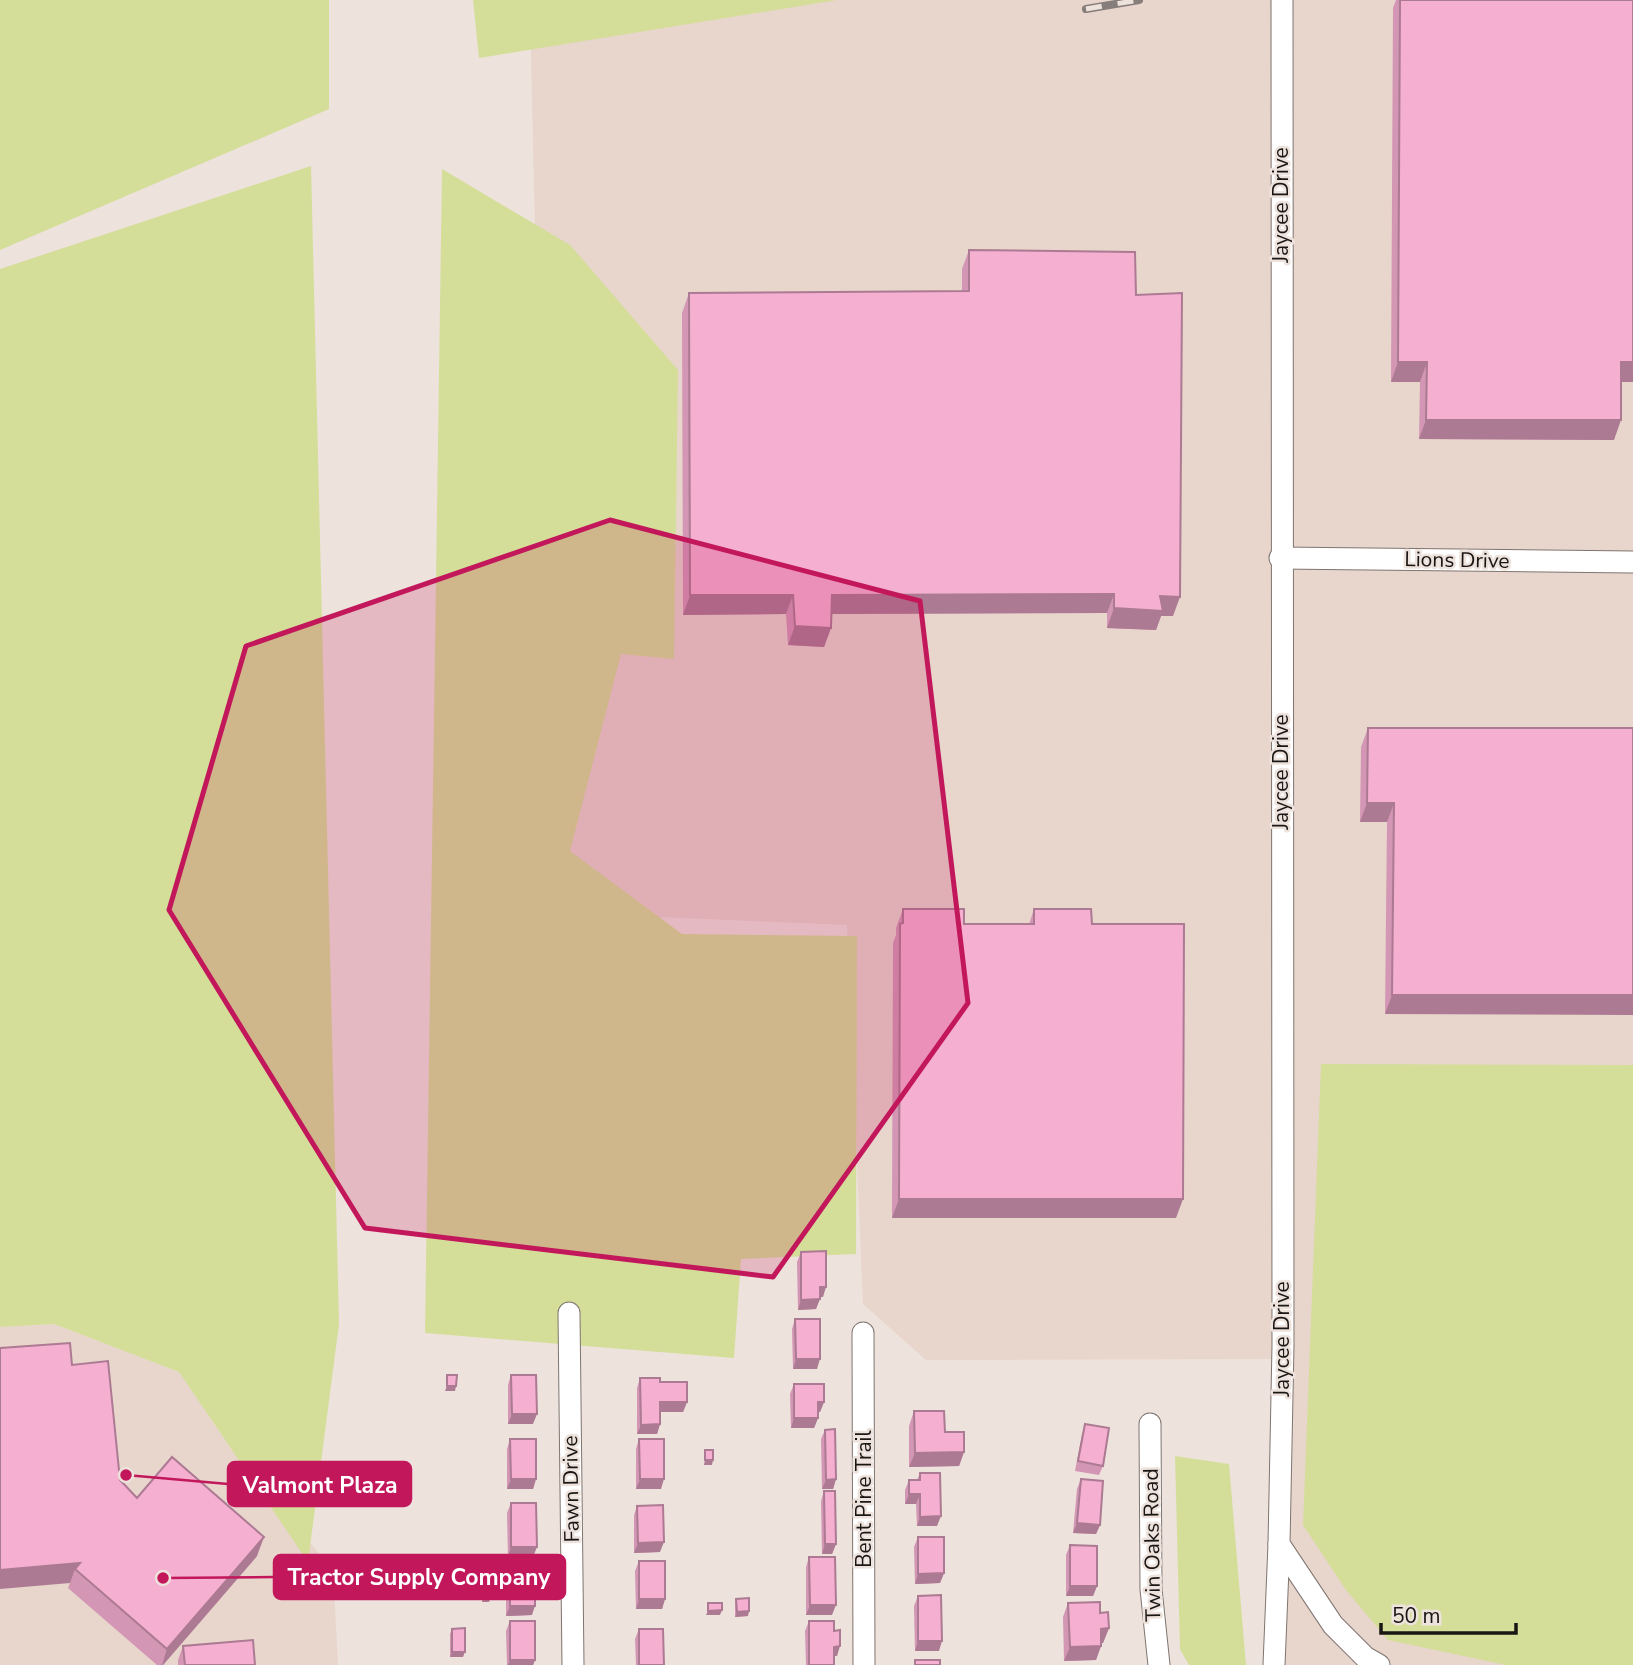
<svg xmlns="http://www.w3.org/2000/svg" width="1633" height="1665" font-family="'Nunito Sans',sans-serif">
<style>
.built{fill:#e8d5cc}
.green{fill:#d4de98}
.lines{fill:none;stroke-linecap:round;stroke-linejoin:round}
.minor-casing{stroke:#7f7570;stroke-width:23}
.minor{stroke:#fff;stroke-width:21}
.rail-casing{stroke:#867e7a;stroke-width:8}
.rail{stroke:#ede2dc;stroke-width:5;stroke-dasharray:16;stroke-linecap:butt}
.wall{fill:#d396b4}
.shaded-wall{fill:#ac7a92}
.building{fill:#f5afd1;stroke:#ac7a92;stroke-width:2}
.marked{fill:#c2185b;fill-opacity:0.2;stroke:#c2185b;stroke-width:5;stroke-linejoin:round}
.labels{text-anchor:middle;dominant-baseline:central;stroke-width:5;stroke-linejoin:round;paint-order:stroke}
.street-label{font-size:21px;fill:#1a1614;stroke:#ede2dc}
.leader{fill:none;stroke:#c2185b;stroke-width:2.5}
.callout-dot{fill:#c2185b;stroke:#ede2dc;stroke-width:2.5}
.callout{fill:#c2185b;stroke:#c2185b;stroke-width:2.5}
.callout-label{font-size:23px;text-anchor:middle;font-weight:bold;fill:#fff}
</style>
<rect width="100%" height="100%" fill="#ede2dc"/>
<!-- built -->
<g class="built">
<path d="M 613,0 L 1633,0 L 1633,1665 L 1282,1665 L 1289,1359 L 926,1360 L 863,1304 L 847,925 L 654,917 L 551,920 L 530,12 Z"/>
<path d="M 54,1324 L 179,1372 L 231,1449 L 333,1570 L 338,1665 L 0,1665 L 0,1327 Z"/>
</g>
<!-- green -->
<g class="green">
<path d="M 0,0 L 329,0 L 329,109 L 0,250 Z"/>
<path d="M 473,0 L 837,0 L 479,58 Z"/>
<path d="M 311,166 L 339,1324 L 308,1562 L 179,1372 L 54,1324 L 0,1327 L 0,269 Z"/>
<path d="M 442,169 L 570,245 L 678,370 L 674,659 L 621,654 L 570,851 L 682,934 L 857,936 L 856,1254 L 741,1259 L 734,1358 L 425,1333 Z"/>
<path d="M 1321,1064 L 1633,1065 L 1633,1665 L 1506,1665 L 1388,1640 L 1346,1590 L 1303,1525 Z"/>
<path d="M 1175,1456 L 1229,1464 L 1246,1665 L 1189,1665 L 1180,1649 Z"/>
</g>
<g class="lines">
<defs>
<g id="minor">
<path d="M 1282,0 L 1283,1345 L 1279,1544 L 1333,1625 L 1365,1657 L 1379,1665"/>
<path d="M 1280,558 L 1633,562"/>
<path d="M 569,1313 L 573,1665"/>
<path d="M 863,1333 L 864,1665"/>
<path d="M 1150,1424 L 1151,1589 L 1159,1665"/>
<path d="M 1274,1665 L 1279,1544"/>
</g>
</defs>
<!-- minor casing -->
<use href="#minor" class="minor-casing"/>
<!-- minor -->
<use href="#minor" class="minor"/>
<defs>
<path id="rail" d="M 1086,9 L 1139,0"/>
</defs>
<!-- rail casing -->
<use href="#rail" class="rail-casing"/>
<!-- rail -->
<use href="#rail" class="rail"/>
</g>
<!-- wall -->
<g class="wall">
<path d="M 1396,0 L 1633,0 L 1633,382 L 1621,382 L 1614,440 L 1419,439 L 1420,382 L 1391,382 L 1393,8 Z"/>
<path d="M 969,250 L 1136,295 L 1173,616 L 1161,616 L 1156,630 L 1107,628 L 1107,613 L 831,614 L 831,628 L 824,647 L 788,645 L 786,614 L 683,615 L 682,313 L 689,293 L 962,291 L 962,269 Z"/>
<path d="M 1368,728 L 1633,728 L 1385,1014 L 1387,822 L 1360,822 L 1361,747 Z"/>
<path d="M 903,909 L 964,924 L 1029,924 L 1034,909 L 1092,924 L 1176,1218 L 892,1218 L 893,943 L 896,935 L 896,928 Z"/>
<path d="M 801,1252 L 823,1297 L 820,1297 L 816,1309 L 798,1310 L 797,1262 Z"/>
<path d="M 795,1319 L 817,1369 L 793,1369 L 792,1329 Z"/>
<path d="M 72,1365 L 120,1480 L 137,1498 L 257,1556 L 163,1665 L 157,1665 L 68,1588 L 70,1583 Z"/>
<path d="M 511,1375 L 533,1424 L 508,1424 L 508,1385 Z"/>
<path d="M 640,1378 L 660,1382 L 687,1402 L 683,1412 L 660,1412 L 660,1424 L 657,1434 L 637,1434 L 637,1388 Z"/>
<path d="M 794,1384 L 824,1402 L 820,1412 L 818,1412 L 818,1418 L 814,1428 L 791,1428 L 790,1394 Z"/>
<path d="M 914,1411 L 945,1432 L 964,1452 L 959,1466 L 909,1467 L 909,1426 Z"/>
<path d="M 1085,1424 L 1103,1466 L 1099,1475 L 1075,1471 L 1082,1434 Z"/>
<path d="M 825,1430 L 836,1479 L 833,1489 L 822,1489 L 821,1439 Z"/>
<path d="M 510,1439 L 536,1479 L 533,1489 L 507,1489 L 507,1449 Z"/>
<path d="M 639,1439 L 661,1489 L 636,1489 L 636,1449 Z"/>
<path d="M 920,1473 L 937,1526 L 917,1526 L 916,1504 L 905,1504 L 905,1490 L 909,1480 L 917,1480 Z"/>
<path d="M 1081,1479 L 1100,1525 L 1096,1534 L 1073,1533 L 1077,1489 Z"/>
<path d="M 824,1491 L 836,1544 L 832,1554 L 822,1554 L 821,1501 Z"/>
<path d="M 511,1503 L 533,1557 L 508,1557 L 507,1513 Z"/>
<path d="M 637,1506 L 660,1552 L 634,1553 L 634,1515 Z"/>
<path d="M 918,1537 L 944,1573 L 940,1583 L 915,1584 L 914,1547 Z"/>
<path d="M 1070,1545 L 1097,1586 L 1093,1596 L 1066,1596 L 1066,1555 Z"/>
<path d="M 809,1557 L 832,1615 L 806,1615 L 806,1567 Z"/>
<path d="M 639,1561 L 665,1599 L 662,1609 L 636,1609 L 635,1571 Z"/>
<path d="M 510,1566 L 532,1615 L 506,1616 L 506,1576 Z"/>
<path d="M 918,1596 L 939,1651 L 915,1651 L 914,1606 Z"/>
<path d="M 736,1599 L 748,1616 L 735,1617 L 735,1604 Z"/>
<path d="M 1068,1603 L 1100,1613 L 1109,1628 L 1103,1643 L 1101,1643 L 1101,1646 L 1096,1660 L 1064,1661 L 1063,1617 Z"/>
<path d="M 510,1621 L 535,1660 L 533,1665 L 507,1665 L 506,1631 Z"/>
<path d="M 809,1621 L 834,1631 L 837,1656 L 834,1656 L 834,1665 L 806,1665 L 805,1631 Z"/>
<path d="M 452,1629 L 463,1657 L 450,1657 L 450,1634 Z"/>
<path d="M 639,1629 L 664,1665 L 636,1665 L 635,1639 Z"/>
<path d="M 183,1646 L 255,1665 L 178,1665 L 178,1660 Z"/>
</g>
<!-- shaded-wall -->
<g class="shaded-wall">
<path d="M 1398,362 L 1427,362 L 1420,382 L 1391,382 Z"/>
<path d="M 1621,362 L 1633,362 L 1633,382 L 1614,382 Z"/>
<path d="M 1426,420 L 1621,420 L 1614,440 L 1419,439 Z"/>
<path d="M 1114,594 L 1107,613 L 825,614 L 832,595 Z"/>
<path d="M 690,595 L 793,595 L 786,614 L 683,615 Z"/>
<path d="M 1160,596 L 1180,597 L 1173,616 L 1161,616 L 1156,630 L 1107,628 L 1114,608 Z"/>
<path d="M 795,626 L 831,628 L 824,647 L 788,645 Z"/>
<path d="M 1367,803 L 1394,803 L 1387,822 L 1360,822 Z"/>
<path d="M 1392,995 L 1633,995 L 1633,1015 L 1385,1014 Z"/>
<path d="M 899,1199 L 1183,1199 L 1176,1218 L 892,1218 Z"/>
<path d="M 820,1287 L 826,1287 L 823,1297 L 816,1297 Z"/>
<path d="M 820,1299 L 816,1309 L 798,1310 L 801,1300 Z"/>
<path d="M 796,1359 L 820,1359 L 817,1369 L 793,1369 Z"/>
<path d="M 447,1386 L 456,1386 L 455,1391 L 445,1391 Z"/>
<path d="M 660,1402 L 687,1402 L 683,1412 L 656,1412 Z"/>
<path d="M 818,1402 L 824,1402 L 820,1412 L 814,1412 Z"/>
<path d="M 512,1414 L 537,1414 L 533,1424 L 508,1424 Z"/>
<path d="M 794,1418 L 818,1418 L 814,1428 L 791,1428 Z"/>
<path d="M 660,1424 L 657,1434 L 637,1434 L 641,1425 Z"/>
<path d="M 964,1452 L 959,1466 L 909,1467 L 915,1453 Z"/>
<path d="M 705,1460 L 713,1460 L 712,1465 L 704,1465 Z"/>
<path d="M 511,1479 L 536,1479 L 533,1489 L 507,1489 Z"/>
<path d="M 640,1479 L 664,1479 L 661,1489 L 636,1489 Z"/>
<path d="M 836,1479 L 833,1489 L 822,1489 L 826,1480 Z"/>
<path d="M 909,1494 L 920,1494 L 916,1504 L 905,1504 Z"/>
<path d="M 941,1516 L 937,1526 L 917,1526 L 920,1517 Z"/>
<path d="M 1077,1523 L 1100,1525 L 1096,1534 L 1073,1533 Z"/>
<path d="M 264,1537 L 257,1556 L 163,1665 L 162,1665 L 167,1649 Z"/>
<path d="M 664,1542 L 660,1552 L 634,1553 L 638,1543 Z"/>
<path d="M 825,1544 L 836,1544 L 832,1554 L 822,1554 Z"/>
<path d="M 511,1547 L 537,1547 L 533,1557 L 508,1557 Z"/>
<path d="M 80,1563 L 75,1569 L 70,1583 L 0,1589 L 0,1570 Z"/>
<path d="M 944,1573 L 940,1583 L 915,1584 L 918,1574 Z"/>
<path d="M 1070,1586 L 1097,1586 L 1093,1596 L 1066,1596 Z"/>
<path d="M 483,1597 L 491,1597 L 489,1602 L 482,1602 Z"/>
<path d="M 639,1599 L 665,1599 L 662,1609 L 636,1609 Z"/>
<path d="M 810,1605 L 836,1605 L 832,1615 L 806,1615 Z"/>
<path d="M 510,1606 L 535,1606 L 532,1615 L 506,1616 Z"/>
<path d="M 722,1610 L 720,1615 L 706,1615 L 708,1611 Z"/>
<path d="M 749,1611 L 748,1616 L 735,1617 L 737,1612 Z"/>
<path d="M 1109,1628 L 1103,1643 L 1096,1643 L 1101,1629 Z"/>
<path d="M 918,1641 L 942,1641 L 939,1651 L 915,1651 Z"/>
<path d="M 840,1646 L 837,1656 L 831,1656 L 834,1647 Z"/>
<path d="M 1101,1646 L 1096,1660 L 1064,1661 L 1070,1647 Z"/>
<path d="M 452,1652 L 465,1652 L 463,1657 L 450,1657 Z"/>
<path d="M 510,1660 L 535,1660 L 533,1665 L 508,1665 Z"/>
</g>
<!-- building -->
<g class="building">
<path d="M 1400,0 L 1633,0 L 1633,362 L 1621,362 L 1621,420 L 1426,420 L 1427,362 L 1398,362 Z"/>
<path d="M 969,250 L 1135,252 L 1136,295 L 1182,293 L 1180,597 L 1160,596 L 1163,611 L 1114,608 L 1114,594 L 832,595 L 831,628 L 795,626 L 793,595 L 690,595 L 689,293 L 969,291 Z"/>
<path d="M 1368,728 L 1633,728 L 1633,995 L 1392,995 L 1394,803 L 1367,803 Z"/>
<path d="M 903,909 L 964,909 L 964,924 L 1034,924 L 1034,909 L 1091,909 L 1092,924 L 1184,924 L 1183,1199 L 899,1199 L 900,924 L 903,923 Z"/>
<path d="M 826,1251 L 826,1287 L 820,1287 L 820,1299 L 801,1300 L 801,1252 Z"/>
<path d="M 795,1319 L 820,1319 L 820,1359 L 796,1359 Z"/>
<path d="M 70,1343 L 72,1365 L 108,1361 L 120,1480 L 137,1498 L 172,1457 L 264,1537 L 167,1649 L 75,1569 L 80,1563 L 0,1570 L 0,1348 Z"/>
<path d="M 447,1375 L 457,1375 L 456,1386 L 447,1386 Z"/>
<path d="M 511,1375 L 536,1375 L 537,1414 L 512,1414 Z"/>
<path d="M 640,1378 L 660,1378 L 660,1382 L 687,1382 L 687,1402 L 660,1402 L 660,1424 L 641,1425 Z"/>
<path d="M 794,1384 L 824,1384 L 824,1402 L 818,1402 L 818,1418 L 794,1418 Z"/>
<path d="M 914,1411 L 944,1411 L 945,1432 L 964,1432 L 964,1452 L 915,1453 Z"/>
<path d="M 1085,1424 L 1109,1428 L 1103,1466 L 1078,1461 Z"/>
<path d="M 835,1429 L 836,1479 L 826,1480 L 825,1430 Z"/>
<path d="M 510,1439 L 536,1439 L 536,1479 L 511,1479 Z"/>
<path d="M 639,1439 L 664,1439 L 664,1479 L 640,1479 Z"/>
<rect x="705" y="1450" width="8" height="10"/>
<path d="M 920,1473 L 940,1473 L 941,1516 L 920,1517 L 920,1494 L 909,1494 L 909,1480 L 920,1480 Z"/>
<path d="M 1081,1479 L 1103,1481 L 1100,1525 L 1077,1523 Z"/>
<path d="M 824,1491 L 835,1491 L 836,1544 L 825,1544 Z"/>
<path d="M 511,1503 L 536,1503 L 537,1547 L 511,1547 Z"/>
<path d="M 663,1505 L 664,1542 L 638,1543 L 637,1506 Z"/>
<path d="M 918,1537 L 944,1537 L 944,1573 L 918,1574 Z"/>
<path d="M 1070,1545 L 1097,1546 L 1097,1586 L 1070,1586 Z"/>
<path d="M 809,1557 L 835,1557 L 836,1605 L 810,1605 Z"/>
<rect x="639" y="1561" width="26" height="38"/>
<rect x="510" y="1566" width="25" height="40"/>
<path d="M 941,1595 L 942,1641 L 918,1641 L 918,1596 Z"/>
<path d="M 749,1598 L 749,1611 L 737,1612 L 736,1599 Z"/>
<path d="M 1100,1602 L 1100,1613 L 1108,1612 L 1109,1628 L 1101,1629 L 1101,1646 L 1070,1647 L 1068,1603 Z"/>
<path d="M 708,1603 L 722,1603 L 722,1610 L 708,1611 Z"/>
<rect x="510" y="1621" width="25" height="39"/>
<path d="M 809,1621 L 834,1621 L 834,1631 L 840,1630 L 840,1646 L 834,1647 L 834,1665 L 809,1665 Z"/>
<path d="M 465,1628 L 465,1652 L 452,1652 L 452,1629 Z"/>
<path d="M 639,1629 L 663,1629 L 664,1665 L 639,1665 Z"/>
<path d="M 253,1640 L 255,1665 L 185,1665 L 183,1646 Z"/>
<rect x="915" y="1660" width="25" height="5"/>
</g>
<!-- marked area -->
<path class="marked" d="M 610,520 L 920,601 L 968,1003 L 773,1277 L 365,1228 L 169,910 L 246,646 Z"/>
<g class="labels">
<!-- street labels -->
<g class="street-label">
<text transform="translate(1281 205) rotate(-90)">Jaycee Drive</text>
<text transform="translate(1457 560) rotate(1)">Lions Drive</text>
<text transform="translate(1281 772) rotate(-90)">Jaycee Drive</text>
<text transform="translate(1282 1339) rotate(-90)">Jaycee Drive</text>
<text transform="translate(571 1489) rotate(-91)">Fawn Drive</text>
<text transform="translate(864 1499) rotate(-90)">Bent Pine Trail</text>
<text transform="translate(1152 1545) rotate(-91)">Twin Oaks Road</text>
</g>
</g>
<!-- callouts -->
<path class="leader" d="M126 1475L228 1484M163 1578L274 1577"/>
<g class="callout-dot">
<circle cx="126" cy="1475" r="7"/>
<circle cx="163" cy="1578" r="7"/>
</g>
<g class="callout">
<rect x="228" y="1462" width="183" height="44" rx="7"/>
<rect x="274" y="1555" width="291" height="44" rx="7"/>
</g>
<g class="callout-label">
<text x="320" y="1493">Valmont Plaza</text>
<text x="419" y="1585">Tractor Supply Company</text>
</g>
<!-- scale -->
<path d="M1381 1623v10h135v-10" fill="none" stroke="#1a1614" stroke-width="3.5"/>
<text x="1392" y="1623" font-size="21" fill="#1a1614" stroke="#ede2dc" stroke-width="5" paint-order="stroke">50 m</text>
</svg>
